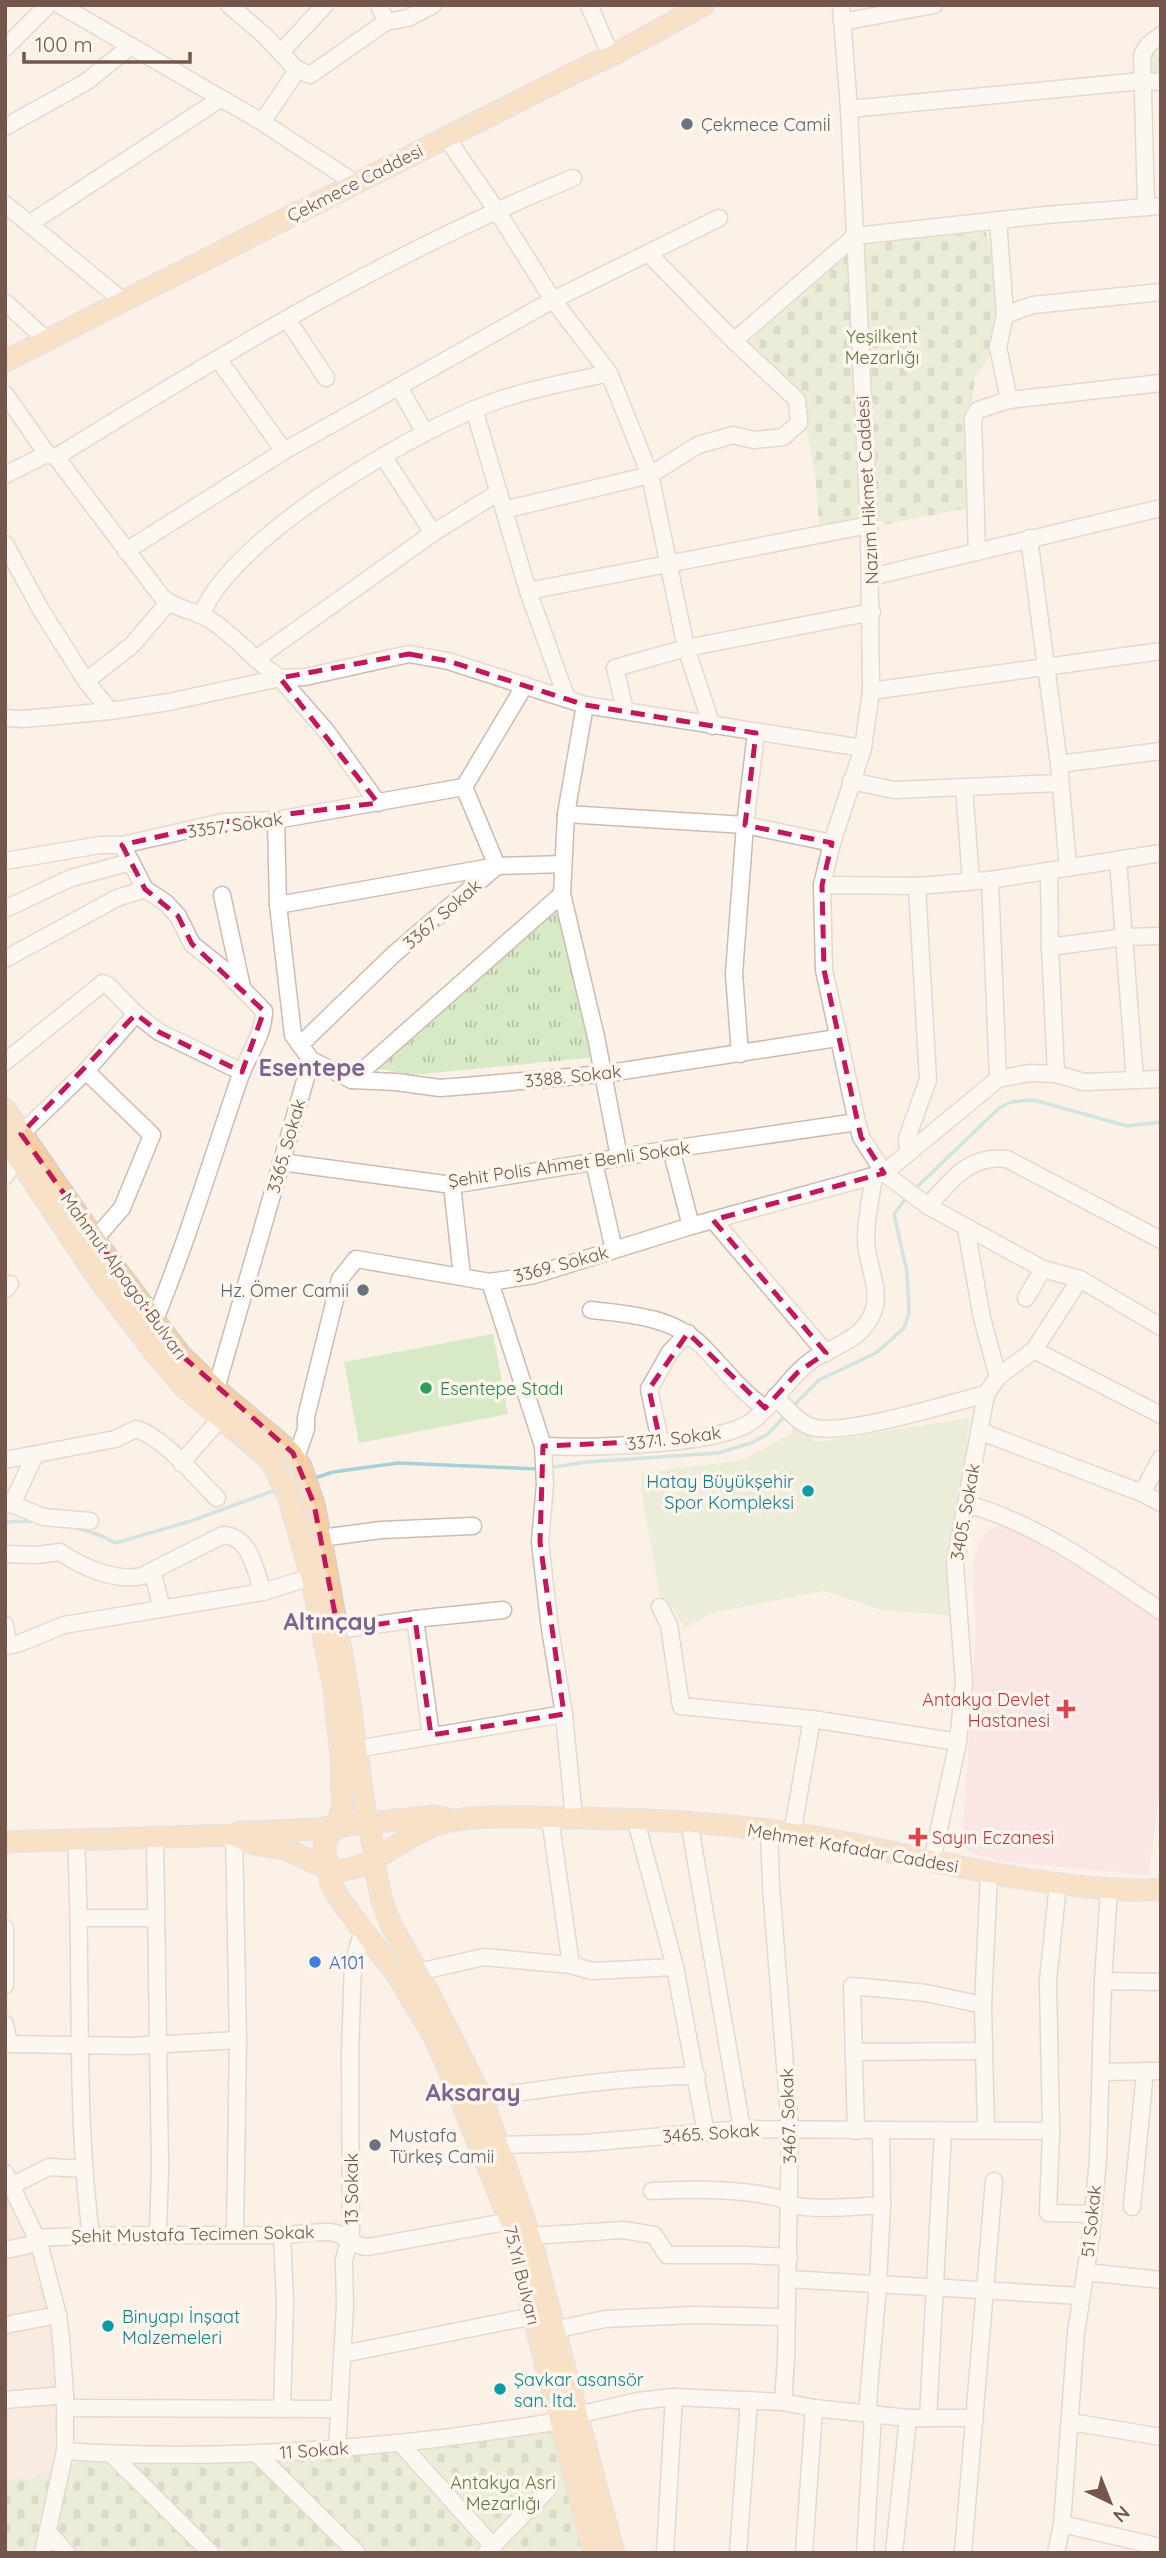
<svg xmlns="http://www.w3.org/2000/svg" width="1166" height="2558" font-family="Quicksand,sans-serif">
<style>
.residential{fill:#f3e2d6}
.medical{fill:#f9dae1}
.grass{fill:url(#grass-tufts)}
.cemetery{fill:url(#cemetery-stones)}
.pitch{fill:#d8e9c6}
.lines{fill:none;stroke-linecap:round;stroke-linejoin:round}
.stream{stroke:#a3d3d6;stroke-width:3.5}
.minor-casing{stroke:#cfbab0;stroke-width:19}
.major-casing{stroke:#d8d0cd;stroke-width:23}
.minor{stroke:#fff;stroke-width:16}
.major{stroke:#f7cea2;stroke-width:19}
.marked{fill:none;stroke:#c2185b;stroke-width:5;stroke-dasharray:14 9;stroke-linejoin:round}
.worship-dot{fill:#6b7280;stroke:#fef6ed;stroke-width:2.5}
.leisure-dot{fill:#2e9e5b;stroke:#fef6ed;stroke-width:2.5}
.culture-dot{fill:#0f9aa8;stroke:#fef6ed;stroke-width:2.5}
.health-dot{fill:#e0444e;stroke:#fef6ed;stroke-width:2.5}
.shop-dot{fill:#3f7fe0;stroke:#fef6ed;stroke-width:2.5}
.labels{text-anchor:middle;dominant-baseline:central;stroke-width:7;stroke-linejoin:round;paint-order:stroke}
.worship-label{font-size:18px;fill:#5b616d;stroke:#fef6ed;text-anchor:start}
.street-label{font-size:18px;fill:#74564c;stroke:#fef6ed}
.park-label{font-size:18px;fill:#5a7944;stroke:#fef6ed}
.leisure-label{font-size:18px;fill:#27864d;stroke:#fef6ed;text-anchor:start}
.culture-label{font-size:18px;fill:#0d838f;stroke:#fef6ed;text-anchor:start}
.health-label{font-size:18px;fill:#be3a42;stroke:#fef6ed;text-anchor:end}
.shop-label{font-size:18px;fill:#366cbe;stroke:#fef6ed;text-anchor:start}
.district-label{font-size:24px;font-weight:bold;fill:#7c6490;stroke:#fef6ed}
</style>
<defs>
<pattern id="grass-tufts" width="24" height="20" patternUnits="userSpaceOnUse" patternTransform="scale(1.75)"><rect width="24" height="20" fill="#d8e9c6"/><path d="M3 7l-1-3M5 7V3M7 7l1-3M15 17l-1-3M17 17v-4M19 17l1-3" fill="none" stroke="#b4c0a3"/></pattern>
<pattern id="cemetery-stones" width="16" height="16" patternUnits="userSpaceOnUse" patternTransform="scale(1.75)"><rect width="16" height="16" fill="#d8e9c6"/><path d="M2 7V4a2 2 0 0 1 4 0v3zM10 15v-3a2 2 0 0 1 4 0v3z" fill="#b4c0a3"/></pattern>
</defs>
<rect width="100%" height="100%" fill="#fbf1e7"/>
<!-- residential -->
<path class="residential" d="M 5,2177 L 44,2287 L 51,2328 L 55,2374 L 54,2470 L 27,2479 L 5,2481 Z"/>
<!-- medical -->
<path class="medical" d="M 1002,1526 L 1096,1565 L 1161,1612 L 1161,1779 L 1149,1875 L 998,1861 L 969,1852 L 962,1844 L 976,1639 L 973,1563 L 978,1545 L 989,1529 Z"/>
<!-- grass -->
<g class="grass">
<path d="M 1161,41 L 1161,72 L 1153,72 L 1147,56 Z"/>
<path d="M 559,903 L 597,1057 L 412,1075 L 374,1068 Z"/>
</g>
<!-- cemetery -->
<g class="cemetery">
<path d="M 986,232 L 996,266 L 995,348 L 975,378 L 970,419 L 968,508 L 887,524 L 864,514 L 857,518 L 819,527 L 816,483 L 802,400 L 749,344 L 767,321 L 825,268 L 862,242 Z"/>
<path d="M 552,2428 L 582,2553 L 5,2553 L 5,2481 L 30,2478 L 92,2458 Z"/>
</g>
<!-- pitch -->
<g class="pitch">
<path d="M 493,1334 L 508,1414 L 359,1443 L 344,1362 Z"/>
<path d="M 970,1418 L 952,1567 L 955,1616 L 881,1610 L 824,1591 L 712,1613 L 684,1628 L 671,1605 L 662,1608 L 641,1489 L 642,1473 L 743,1460 L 792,1433 L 792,1420 L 816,1442 Z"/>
</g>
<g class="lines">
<!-- stream -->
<g class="stream">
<path d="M 915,1189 L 999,1108 L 1011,1102 L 1034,1100 L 1127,1126 L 1161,1122"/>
<path d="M 793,1406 L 819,1380 L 876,1353 L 904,1328 L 909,1313 L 907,1272 L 894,1214 L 907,1197"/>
<path d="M 548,1468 L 586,1462 L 718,1453 L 751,1443 L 768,1434 L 786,1415"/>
<path d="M 312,1479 L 333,1472 L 398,1463 L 540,1469"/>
<path d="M 5,1522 L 34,1521"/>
<path d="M 77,1528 L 102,1536 L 115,1543 L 191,1521 L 278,1489"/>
</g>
<defs>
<g id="minor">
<path d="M 60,5 L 262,122 L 355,183"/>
<path d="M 229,5 L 265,36 L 295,68 L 310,75 L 386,22 L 408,18 L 433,5"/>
<path d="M 379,5 L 386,22"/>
<path d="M 589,5 L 611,56"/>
<path d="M 841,5 L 849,109 L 869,525 L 871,691 L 863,748 L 832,843 L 822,885 L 824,970 L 857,1122 L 861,1137 L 884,1173 L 928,1206 L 1043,1269 L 1080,1279 L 1161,1327"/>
<path d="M 842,22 L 934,5"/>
<path d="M 5,48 L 48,5"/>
<path d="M 282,51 L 325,5"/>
<path d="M 849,109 L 1142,81 L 1161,82"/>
<path d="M 262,122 L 294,75 L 295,68"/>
<path d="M 5,127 L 86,82 L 131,46"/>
<path d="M 446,137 L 497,211 L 553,300 L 609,373 L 650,475 L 686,648 L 712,726"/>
<path d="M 5,204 L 123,301"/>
<path d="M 1146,207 L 1142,55 L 1148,45 L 1161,35"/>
<path d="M 998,220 L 1005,315"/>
<path d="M 29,224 L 220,99"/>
<path d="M 649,254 L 734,341 L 855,236 L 1046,215 L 1161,206"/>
<path d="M 5,302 L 46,340"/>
<path d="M 287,319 L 326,378"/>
<path d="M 218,359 L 284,451"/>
<path d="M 399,387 L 425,433"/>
<path d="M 5,394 L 47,454 L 56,457 L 162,597 C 176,610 196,610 212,621 C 236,637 255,661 280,678 L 305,677 L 409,654 L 448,661 L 585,705 L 863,748"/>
<path d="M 1009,400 L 998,347 L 1005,315 L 1033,305 L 1161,292"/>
<path d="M 474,409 L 528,591 L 567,699"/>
<path d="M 383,456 L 433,533"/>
<path d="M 56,457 C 222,354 391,252 573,178"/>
<path d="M 5,475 L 47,454"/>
<path d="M 504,510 L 650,475 L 698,445 L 733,435 L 754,440 L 783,437 L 799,423 L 797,400 L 734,341"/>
<path d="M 1029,538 L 1059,764 L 1068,868"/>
<path d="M 5,544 L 41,610 L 86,681"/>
<path d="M 126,551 L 284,451 L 553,300 L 719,218"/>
<path d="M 977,552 L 973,418 L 978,410 L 1009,400 L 1161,383"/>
<path d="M 871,577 L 1161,508"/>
<path d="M 528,591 L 869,525"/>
<path d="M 202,614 C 232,536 425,423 505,398 C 539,387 575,381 609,373"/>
<path d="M 256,659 L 433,533 L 499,492"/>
<path d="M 871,691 L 1161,651"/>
<path d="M 585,705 L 566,814 L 562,894 L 596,1037 L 619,1157"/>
<path d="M 625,710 L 615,668 L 686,648 L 872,612"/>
<path d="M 110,711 L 169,702 L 280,678 L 327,732 L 378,803"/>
<path d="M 5,718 L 24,719 L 110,711 L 86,681 L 132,645 L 168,603"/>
<path d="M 1059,764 L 1161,751"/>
<path d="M 851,781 L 894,790 L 1060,783"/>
<path d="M 964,787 L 971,881"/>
<path d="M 566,814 L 745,825 L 832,843"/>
<path d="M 276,820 L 278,905 L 293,1035 L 311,1060 L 352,1080 L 396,1082 L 440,1088 L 466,1086 L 603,1074 L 837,1038"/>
<path d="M 122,845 L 145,889 L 166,903 L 178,916 L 192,944 L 223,969 L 264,1011 C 264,1034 248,1055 240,1077 C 212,1159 187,1241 154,1322"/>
<path d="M 1118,860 L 1135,1080"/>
<path d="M 5,861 L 100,845 L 122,845 L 223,822 L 276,820 L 464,787"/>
<path d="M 1049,871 L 1050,947 L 1056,1074"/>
<path d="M 990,880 L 998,1079"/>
<path d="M 822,885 L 917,886 L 990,880 L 1161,853"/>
<path d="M 222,895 L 242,987"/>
<path d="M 278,905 L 497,866 L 563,864"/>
<path d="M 5,909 L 71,878 L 131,862"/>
<path d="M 1050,947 L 1125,937 L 1161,936"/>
<path d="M 5,959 L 117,898 L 145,889"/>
<path d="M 300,1045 L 394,954 L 497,866 L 464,787 L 525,685"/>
<path d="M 740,1054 L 734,974 L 745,825 L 756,733"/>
<path d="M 5,1062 L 103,983 L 108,985 L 136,1014 L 159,1032 L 242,1072"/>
<path d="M 86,1071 L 152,1135 L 122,1208 L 95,1239"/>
<path d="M 352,1080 L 562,894"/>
<path d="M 21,1134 L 86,1071 L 136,1014"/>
<path d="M 671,1149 L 691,1226"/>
<path d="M 908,1152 L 907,1138 L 928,1080 L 917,886"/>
<path d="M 281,1162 L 452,1185 L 671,1149 L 857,1122"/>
<path d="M 594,1162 L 614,1250"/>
<path d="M 5,1176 L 17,1157"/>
<path d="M 452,1185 L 462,1276"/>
<path d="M 928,1206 C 951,1181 969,1154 1007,1159 L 1161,1240"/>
<path d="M 713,1220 L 826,1353"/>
<path d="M 966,1228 L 982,1318 L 998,1377"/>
<path d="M 490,1282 L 543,1446 L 545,1484 L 540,1542 L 550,1629 L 564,1714 L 574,1819"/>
<path d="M 5,1290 L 10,1284"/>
<path d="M 1026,1298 L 1043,1269"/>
<path d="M 591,1310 C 630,1314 674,1317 703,1347 C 724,1368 740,1391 765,1408"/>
<path d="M 1034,1350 L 1161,1415"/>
<path d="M 216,1389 L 311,1060"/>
<path d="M 775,1397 C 786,1407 798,1423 812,1427 C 842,1437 951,1403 986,1394"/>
<path d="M 979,1431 L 1142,1493 L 1161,1503"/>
<path d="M 660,1441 L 649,1389 L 670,1352 L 688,1333"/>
<path d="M 543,1446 C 586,1448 720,1446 752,1421 C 775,1404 788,1377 812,1360 C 833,1346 863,1340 873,1312 C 882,1289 866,1264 866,1239 C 866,1218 871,1197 874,1176"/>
<path d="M 296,1458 L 306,1429 L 306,1417 L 340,1279 L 356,1259 L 490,1282 L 534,1275 L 691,1226 L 884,1173 L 998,1079 L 1029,1073 L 1056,1074 L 1084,1082 L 1161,1079"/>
<path d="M 5,1460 L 115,1439 L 136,1429 C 164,1437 196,1478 217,1498"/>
<path d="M 181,1463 L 220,1419"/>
<path d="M 1142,1493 L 1161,1458"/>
<path d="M 12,1504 L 35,1455"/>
<path d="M 967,1504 C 1039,1524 1100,1570 1161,1611"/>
<path d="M 5,1505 L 12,1504 L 43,1517 L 90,1521"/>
<path d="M 321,1538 L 381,1530 L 473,1526"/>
<path d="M 5,1554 L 37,1555 L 60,1552 C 82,1567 115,1582 142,1576 L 223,1535 C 251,1536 255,1571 263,1592 L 311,1577"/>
<path d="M 152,1571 L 162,1608"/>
<path d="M 660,1607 L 669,1625 L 681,1706 L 812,1719 L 958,1742"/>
<path d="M 415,1619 L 431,1735"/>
<path d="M 5,1625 L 8,1646 L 20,1643 L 64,1625 L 263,1592"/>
<path d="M 338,1630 L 424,1618 L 503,1610"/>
<path d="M 356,1749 L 564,1714"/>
<path d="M 550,1818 L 571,1965"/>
<path d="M 636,1821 L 675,1967 L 706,2133"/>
<path d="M 689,1821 L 742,2129"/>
<path d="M 769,1830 L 771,1886 L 790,2129 L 786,2359 L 783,2402"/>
<path d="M 792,1834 L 812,1719"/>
<path d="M 234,1835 L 238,2040 L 235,2233"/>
<path d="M 155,1839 L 160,2167 L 158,2234"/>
<path d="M 76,1841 C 83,1972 74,2105 91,2235"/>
<path d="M 932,1861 L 958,1742 L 964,1682 L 955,1565 L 986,1394 L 998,1377 L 1034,1350 L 1080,1279"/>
<path d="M 1058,1884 L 1048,1981 L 1051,2131 L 1048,2213 L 1093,2214"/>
<path d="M 80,1918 L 155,1918"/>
<path d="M 5,1928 L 5,1985"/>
<path d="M 418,1972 L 484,1957 L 571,1965 L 592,1971 L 675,1967"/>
<path d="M 1103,1981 L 1161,1982"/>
<path d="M 5,2024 L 9,2044 L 132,2046 L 238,2040"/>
<path d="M 855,2052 L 984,2051"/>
<path d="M 1101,2072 L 1161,2071"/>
<path d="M 482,2098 C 553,2088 625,2076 697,2076"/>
<path d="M 986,2130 L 983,2005 L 989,1873"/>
<path d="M 856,2131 L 852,1986 L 926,1993 L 983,2005"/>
<path d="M 498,2145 L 585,2143 L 742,2129 L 1051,2131"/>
<path d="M 5,2173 L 39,2243 L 58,2315 L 61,2338 L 65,2395 L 65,2451 L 43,2553"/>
<path d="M 11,2186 L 49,2167 L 84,2169"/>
<path d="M 652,2191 C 695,2189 745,2188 786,2200 C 790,2201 792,2204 795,2205 C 810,2211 864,2206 882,2205"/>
<path d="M 1132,2207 L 1145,2071"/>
<path d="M 530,2236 L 623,2230 L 654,2235 L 667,2255 L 747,2255 L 789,2257"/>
<path d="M 37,2238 C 119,2233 199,2236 281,2235 C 297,2235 313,2231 329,2232 C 346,2233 352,2247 368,2247 L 510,2221"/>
<path d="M 5,2250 L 39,2243"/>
<path d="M 1086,2272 L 1161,2280"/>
<path d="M 788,2279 L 1081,2296"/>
<path d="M 5,2325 L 58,2315"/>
<path d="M 554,2330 L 605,2319 L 694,2315 L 786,2317"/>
<path d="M 343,2354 L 533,2316"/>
<path d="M 5,2400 L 65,2395"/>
<path d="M 65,2408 L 338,2409"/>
<path d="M 282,2409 L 285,2302 L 282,2235"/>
<path d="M 577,2415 L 638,2401 L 674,2397 L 783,2402 L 814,2408 L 908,2418 L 975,2418"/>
<path d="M 928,2418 L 943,2132"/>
<path d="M 1071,2422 L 1161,2437"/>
<path d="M 400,2443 L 493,2546"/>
<path d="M 337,2449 L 345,2306 L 344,2260 L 351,2233 L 350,2053 L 353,1964 L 363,1930"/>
<path d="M 65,2451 C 175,2459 287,2454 397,2443 C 452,2438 506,2429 561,2421"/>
<path d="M 256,2453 L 357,2553"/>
<path d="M 111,2454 L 211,2553"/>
<path d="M 1062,2524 L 1161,2547"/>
<path d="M 48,2532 L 67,2553"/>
<path d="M 486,2553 L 549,2488"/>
<path d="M 665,2553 L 674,2397"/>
<path d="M 738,2553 L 749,2400"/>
<path d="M 804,2553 L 814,2408"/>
<path d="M 865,2553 L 873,2415 L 869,2410 L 868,2402 L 878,2284 L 882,2205 L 881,2131"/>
<path d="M 894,2553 L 908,2418"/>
<path d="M 963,2553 L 994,2181"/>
<path d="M 1056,2553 L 1062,2524 L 1076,2333 L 1091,2236 L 1098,2159 L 1103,1981 L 1109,1889"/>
</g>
<g id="major">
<path d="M 5,361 L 580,70 L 611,56 L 704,5"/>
<path d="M 5,1109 L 108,1258 L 180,1354 L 216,1389 L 291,1452 L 301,1466 L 314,1504 L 321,1538 L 347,1683 L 367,1823 L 374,1848 L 373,1858 L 382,1901 L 392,1927 L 418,1972 L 482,2098 L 530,2236 L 614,2553"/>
<path d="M 5,1139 L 97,1277 L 152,1349 L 183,1386 L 271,1461 L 288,1495 L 311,1577 L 333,1684 L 341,1756 L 342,1807 L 337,1827 L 327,1838 L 324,1847 L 331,1884 L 340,1900 L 397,1975 L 436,2040 L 516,2236 L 533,2316 L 594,2553"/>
<path d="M 234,1835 C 249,1846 266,1845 284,1849 C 302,1855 319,1868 338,1870 C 365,1873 409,1833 438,1824 C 457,1818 480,1817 500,1817 C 609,1818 719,1819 827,1839 C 914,1855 999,1879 1087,1887 C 1111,1889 1137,1892 1161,1889"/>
<path d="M 5,1842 L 234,1835 L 240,1832 L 315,1829 L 434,1816 L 445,1818"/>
</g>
</defs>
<!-- minor casing -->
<use href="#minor" class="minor-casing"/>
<!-- major casing -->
<use href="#major" class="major-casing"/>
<!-- minor -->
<use href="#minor" class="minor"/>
<!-- major -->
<use href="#major" class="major"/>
</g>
<!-- marked area -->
<path d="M0 0H1166V2558H0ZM 409,654 L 448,661 L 585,705 L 756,733 L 745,825 L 832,843 L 822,885 L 824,970 L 861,1137 L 884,1173 L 713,1220 L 826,1353 L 798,1372 L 765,1408 L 688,1333 L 649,1389 L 660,1441 L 543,1446 L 540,1542 L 564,1714 L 431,1735 L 415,1619 L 338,1630 L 314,1504 L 293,1453 L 180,1354 L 21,1134 L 136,1014 L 159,1032 L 242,1072 L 264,1011 L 192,944 L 178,916 L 145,889 L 122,845 L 223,822 L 378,803 L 280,678 Z" fill="#fbf1e7" fill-opacity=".55" fill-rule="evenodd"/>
<path class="marked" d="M 409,654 L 448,661 L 585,705 L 756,733 L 745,825 L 832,843 L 822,885 L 824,970 L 861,1137 L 884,1173 L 713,1220 L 826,1353 L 798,1372 L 765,1408 L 688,1333 L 649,1389 L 660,1441 L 543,1446 L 540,1542 L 564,1714 L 431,1735 L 415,1619 L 338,1630 L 314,1504 L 293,1453 L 180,1354 L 21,1134 L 136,1014 L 159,1032 L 242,1072 L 264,1011 L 192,944 L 178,916 L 145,889 L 122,845 L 223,822 L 378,803 L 280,678 Z"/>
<!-- markers -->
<g class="worship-dot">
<circle cx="687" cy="124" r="7"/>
<circle cx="363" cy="1290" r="7"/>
<circle cx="375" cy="2145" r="7"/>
</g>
<circle class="leisure-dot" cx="426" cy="1388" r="7"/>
<g class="culture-dot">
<circle cx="808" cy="1491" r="7"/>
<circle cx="108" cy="2326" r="7"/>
<circle cx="500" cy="2389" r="7"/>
</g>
<g class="health-dot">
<path d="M1062.5 1698.5h7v7h7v7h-7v7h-7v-7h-7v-7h7z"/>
<path d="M914.5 1826.5h7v7h7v7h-7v7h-7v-7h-7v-7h7z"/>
</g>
<circle class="shop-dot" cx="315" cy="1962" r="7"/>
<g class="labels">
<!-- worship labels -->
<g class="worship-label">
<text x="701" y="124">Çekmece Camiİ</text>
<text x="349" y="1290" text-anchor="end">Hz. Ömer Camii</text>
<text x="389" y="2135">Mustafa<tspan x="389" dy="21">Türkeş Camii</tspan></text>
</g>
<!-- street labels -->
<g class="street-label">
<text transform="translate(355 183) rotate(-27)">Çekmece Caddesi</text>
<text transform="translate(867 490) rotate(-93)">Nazım Hikmet Caddesi</text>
<text transform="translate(235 825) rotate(-8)">3357. Sokak</text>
<text transform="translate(442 914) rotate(-41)">3367. Sokak</text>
<text transform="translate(573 1076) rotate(-6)">3388. Sokak</text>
<text transform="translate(286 1146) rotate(-74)">3365. Sokak</text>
<text transform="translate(569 1164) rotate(-8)">Şehit Polis Ahmet Benli Sokak</text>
<text transform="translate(561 1264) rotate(-15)">3369. Sokak</text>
<text transform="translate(124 1276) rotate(54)">Mahmut Alpagot Bulvarı</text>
<text transform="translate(674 1438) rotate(-7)">3371. Sokak</text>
<text transform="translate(965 1512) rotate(-80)">3405. Sokak</text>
<text transform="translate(853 1848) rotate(10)">Mehmet Kafadar Caddesi</text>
<text transform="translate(788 2116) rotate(-92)">3467. Sokak</text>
<text transform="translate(711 2133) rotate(-4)">3465. Sokak</text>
<text transform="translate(351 2189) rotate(-90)">13 Sokak</text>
<text transform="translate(1091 2221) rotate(-84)">51 Sokak</text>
<text transform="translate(193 2234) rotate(-1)">Şehit Mustafa Tecimen Sokak</text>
<text transform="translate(522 2275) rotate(76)">75.Yıl Bulvarı</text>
<text transform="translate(314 2450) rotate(-4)">11 Sokak</text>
</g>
<!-- park labels -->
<g class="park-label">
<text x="882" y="336">Yeşilkent<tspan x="882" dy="21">Mezarlığı</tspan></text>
<text x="503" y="2482">Antakya Asri<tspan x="503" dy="21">Mezarlığı</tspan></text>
</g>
<!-- leisure labels -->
<g class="leisure-label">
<text x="440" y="1388">Esentepe Stadı</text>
</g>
<!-- culture labels -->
<g class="culture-label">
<text x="794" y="1481" text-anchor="end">Hatay Büyükşehir<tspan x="794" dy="21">Spor Kompleksi</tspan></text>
<text x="122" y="2316">Binyapı İnşaat<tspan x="122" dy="21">Malzemeleri</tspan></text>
<text x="514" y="2379">Şavkar asansör<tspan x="514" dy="21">san. ltd.</tspan></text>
</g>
<!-- health labels -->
<g class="health-label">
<text x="1050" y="1699">Antakya Devlet<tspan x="1050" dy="21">Hastanesi</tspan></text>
<text x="932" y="1837" text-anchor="start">Sayın Eczanesi</text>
</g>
<!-- shop labels -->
<g class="shop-label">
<text x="329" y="1962">A101</text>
</g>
<!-- district labels -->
<g class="district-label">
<text x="312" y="1067">Esentepe</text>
<text x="330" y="1621">Altınçay</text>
<text x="473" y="2092">Aksaray</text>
</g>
</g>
<!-- border -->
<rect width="1166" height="2558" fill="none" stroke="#74564c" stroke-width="14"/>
<!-- north arrow -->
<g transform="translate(1110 2502) rotate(137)" stroke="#fef6ed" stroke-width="5" paint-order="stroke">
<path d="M0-5L12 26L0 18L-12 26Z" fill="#74564c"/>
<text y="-10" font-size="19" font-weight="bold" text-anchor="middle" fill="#74564c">N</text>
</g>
<!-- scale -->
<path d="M24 52v10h166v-10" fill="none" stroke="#74564c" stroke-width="3.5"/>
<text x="35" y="52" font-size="21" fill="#74564c" stroke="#fef6ed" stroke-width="5" paint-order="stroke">100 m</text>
</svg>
